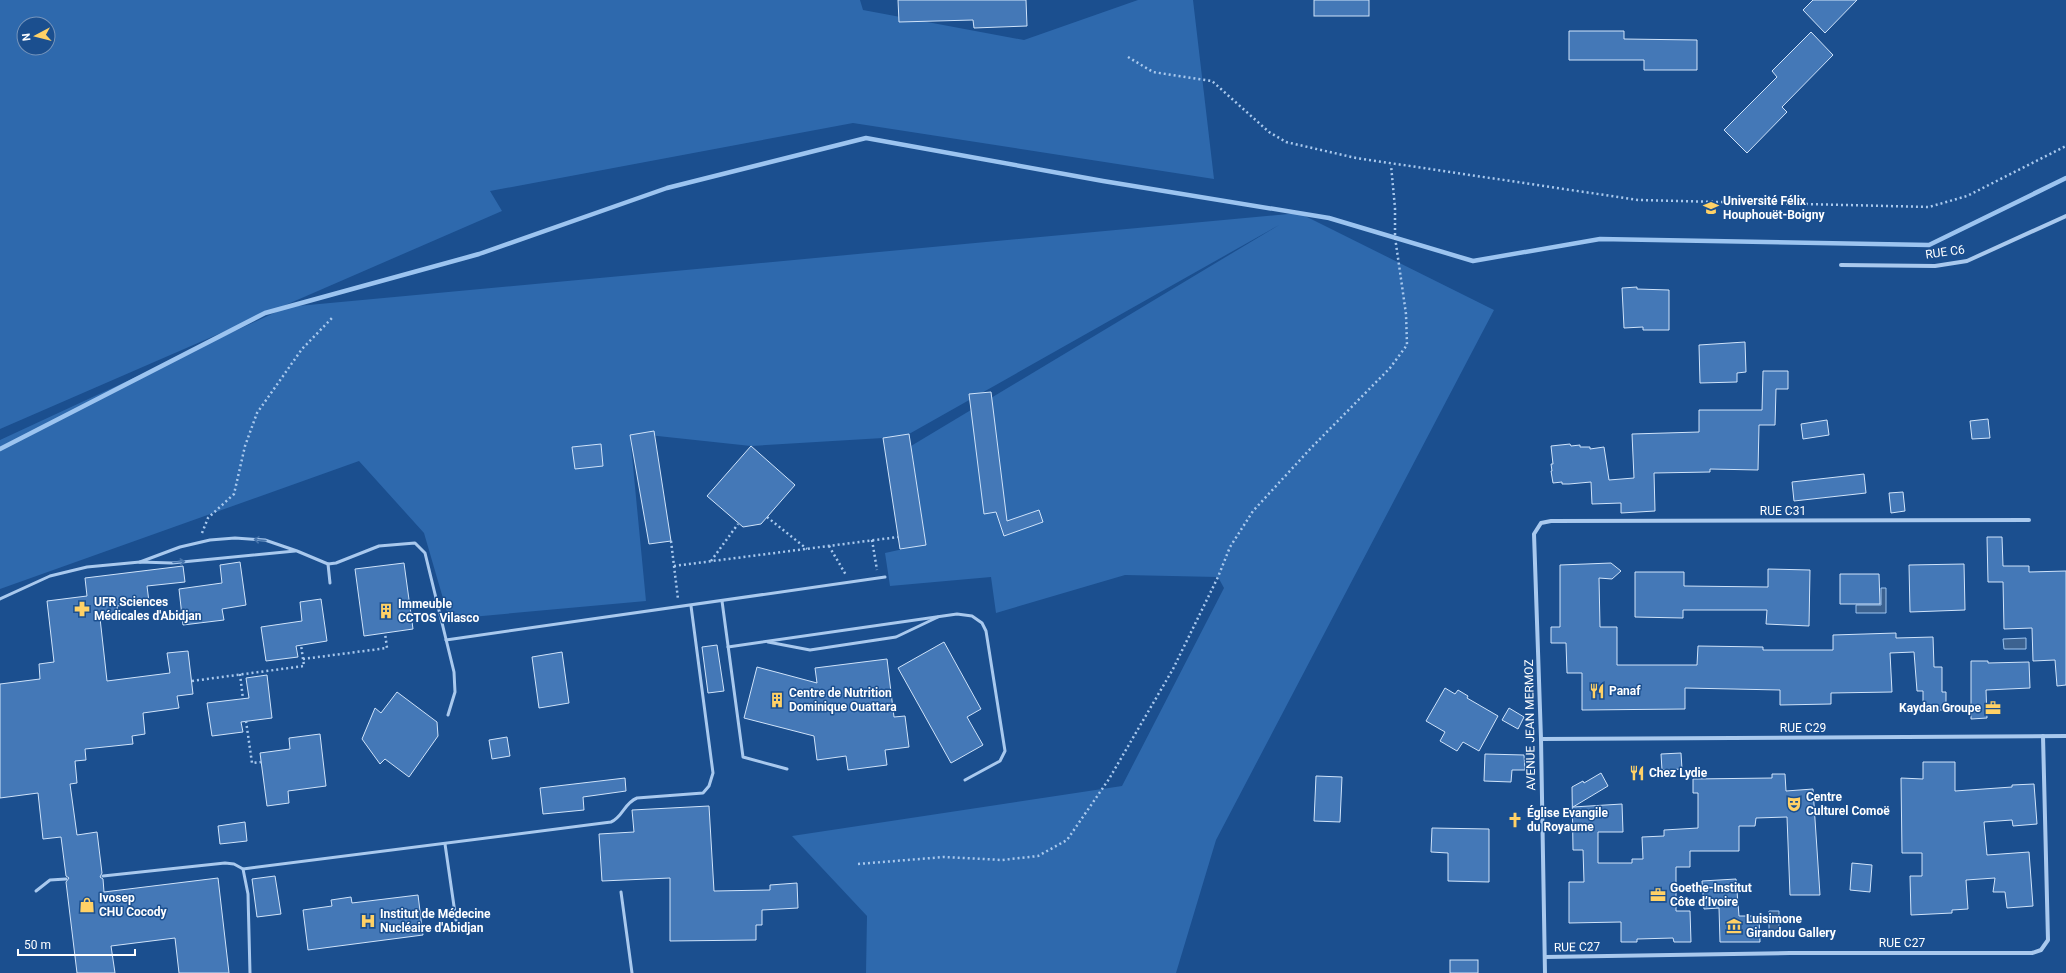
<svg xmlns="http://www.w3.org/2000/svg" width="2066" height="973" font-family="Roboto,sans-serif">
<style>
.green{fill:#2e69ad;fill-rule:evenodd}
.water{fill:#3c6290;stroke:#9cc4f0}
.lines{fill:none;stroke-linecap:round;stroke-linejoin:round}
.stream{stroke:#9cc4f0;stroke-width:4.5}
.building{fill:#4478b7;stroke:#cfe3fa}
.path{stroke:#a9c9ee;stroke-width:2.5;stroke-dasharray:2 3;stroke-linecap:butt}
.service{stroke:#a9c9ee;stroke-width:3}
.minor{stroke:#a9c9ee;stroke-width:4}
.oneway{stroke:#4674ac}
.labels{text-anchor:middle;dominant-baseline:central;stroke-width:3;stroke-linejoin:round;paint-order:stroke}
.poi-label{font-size:12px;font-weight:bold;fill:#fff;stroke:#1b4f8f;text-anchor:start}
.street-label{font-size:12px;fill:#fff;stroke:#1b4f8f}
</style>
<rect width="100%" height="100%" fill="#1b4f8f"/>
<!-- green -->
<g class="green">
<path d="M 0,0 L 860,0 L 863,10 L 1024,40 L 1138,0 L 1193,0 L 1214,179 L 853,123 L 490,191 L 502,211 L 0,429 ZM 24,24 L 48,24 L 48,48 L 24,48 Z"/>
<path d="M 1299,213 L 1494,310 L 1216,840 L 1176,973 L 866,973 L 867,916 L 792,836 L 1122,786 L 1224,588 L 1218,577 L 1125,575 L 996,613 L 991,577 L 890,586 L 885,553 L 926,544 L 911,446 L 1279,225 L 909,434 L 883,438 L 751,446 L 639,434 L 630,435 L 646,601 L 449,619 L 424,533 L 359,461 L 0,589 L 0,440 L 287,307 Z"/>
</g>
<!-- water -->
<g class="water">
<path d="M 1881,588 L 1886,588 L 1886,613 L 1856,613 L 1856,605 L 1881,605 Z"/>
<path d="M 2026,638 L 2026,649 L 2004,649 L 2003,639 Z"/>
<path d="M 1769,911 L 1779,911 L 1779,934 L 1769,935 Z"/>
</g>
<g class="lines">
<!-- stream -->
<path class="stream" d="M 0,449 L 265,313 L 479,254 L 667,188 L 866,138 L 1103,181 L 1329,218 L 1473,261 L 1600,239 L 1929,245 L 2066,178"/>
</g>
<!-- building -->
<g class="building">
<path d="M 898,0 L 1026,0 L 1027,26 L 974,28 L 973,20 L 899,22 Z"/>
<rect x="1314" y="0" width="55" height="16"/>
<path d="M 1813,0 L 1857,0 L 1825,33 L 1803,10 Z"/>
<path d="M 1569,31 L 1624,31 L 1624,39 L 1697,40 L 1697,70 L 1644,70 L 1644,60 L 1569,60 Z"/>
<path d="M 1811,32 L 1833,55 L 1782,107 L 1787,112 L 1747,153 L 1724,130 L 1777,77 L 1772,71 Z"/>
<path d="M 1637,287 L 1637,289 L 1669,290 L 1669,330 L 1643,330 L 1643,327 L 1624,328 L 1622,288 Z"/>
<path d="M 1745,342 L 1746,372 L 1737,373 L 1737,382 L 1700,383 L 1699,345 Z"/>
<path d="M 1763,371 L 1788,371 L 1788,389 L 1776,389 L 1775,425 L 1759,425 L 1758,470 L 1710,469 L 1710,472 L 1654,473 L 1655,511 L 1621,513 L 1621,503 L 1592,504 L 1591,482 L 1569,484 L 1562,484 L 1562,482 L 1553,483 L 1551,471 L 1552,471 L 1551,464 L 1553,464 L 1551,446 L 1570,444 L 1571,446 L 1580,445 L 1580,447 L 1590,447 L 1590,449 L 1604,447 L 1609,480 L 1634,478 L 1632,434 L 1699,432 L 1699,410 L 1762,410 Z"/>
<path d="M 991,392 L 1007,521 L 1039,510 L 1043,522 L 1004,536 L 996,512 L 984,514 L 969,394 Z"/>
<path d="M 1988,419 L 1990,438 L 1972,439 L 1970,421 Z"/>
<path d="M 1827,420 L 1829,435 L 1803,439 L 1801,424 Z"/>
<path d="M 654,431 L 671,541 L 649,544 L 630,435 Z"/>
<path d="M 909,434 L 926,545 L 900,549 L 883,438 Z"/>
<path d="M 601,444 L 603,466 L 575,469 L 572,447 Z"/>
<path d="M 751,446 L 795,485 L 761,524 L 743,527 L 707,496 Z"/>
<path d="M 1864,474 L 1866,493 L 1794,501 L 1792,482 Z"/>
<path d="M 1903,492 L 1905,511 L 1891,513 L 1889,493 Z"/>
<path d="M 1987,537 L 2002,537 L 2003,566 L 2029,566 L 2029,572 L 2066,571 L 2066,685 L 2057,686 L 2055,660 L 2033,661 L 2032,628 L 2004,629 L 2003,582 L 1988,582 Z"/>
<path d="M 240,562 L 246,605 L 222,609 L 224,620 L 183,625 L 179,589 L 222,583 L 220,565 Z"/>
<path d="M 404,563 L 413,629 L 364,636 L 355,569 Z"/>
<path d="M 1611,563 L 1621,571 L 1612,579 L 1599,578 L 1600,627 L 1617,627 L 1617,665 L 1697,665 L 1698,646 L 1763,647 L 1763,650 L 1833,650 L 1833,635 L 1896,633 L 1896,638 L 1933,637 L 1934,667 L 1942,667 L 1942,692 L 1946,692 L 1946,710 L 1923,710 L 1923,691 L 1917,691 L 1914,652 L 1890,653 L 1892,692 L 1831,693 L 1831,704 L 1780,705 L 1780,690 L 1685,688 L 1685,709 L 1582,710 L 1582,673 L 1567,673 L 1566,643 L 1551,643 L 1551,627 L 1560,627 L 1560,565 Z"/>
<path d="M 1964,564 L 1965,610 L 1910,612 L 1909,565 Z"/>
<path d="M 183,566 L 185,582 L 147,586 L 149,602 L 117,606 L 118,616 L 100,618 L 107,681 L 170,673 L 167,653 L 188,651 L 193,694 L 177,696 L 179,708 L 143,713 L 145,734 L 132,736 L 133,744 L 85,749 L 86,760 L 75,761 L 77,783 L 70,784 L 77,835 L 97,832 L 102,873 L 100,877 L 103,879 L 104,892 L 218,878 L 229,973 L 179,973 L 175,938 L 111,946 L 115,973 L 77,973 L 66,882 L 69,878 L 66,876 L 61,837 L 43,839 L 38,793 L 0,798 L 0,684 L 40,679 L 39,664 L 54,662 L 47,601 L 87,596 L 85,578 Z"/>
<path d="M 1768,569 L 1810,570 L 1809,626 L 1766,624 L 1767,610 L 1683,610 L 1683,618 L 1635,617 L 1635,572 L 1684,572 L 1684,586 L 1768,587 Z"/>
<path d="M 1840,574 L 1879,574 L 1880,604 L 1840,604 Z"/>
<path d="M 321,599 L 327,641 L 296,646 L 298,657 L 266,661 L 261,627 L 302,621 L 300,602 Z"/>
<path d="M 944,642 L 981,709 L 967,717 L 983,745 L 951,763 L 898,668 Z"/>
<path d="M 717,645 L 724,691 L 708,693 L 702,647 Z"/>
<path d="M 562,652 L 569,703 L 539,708 L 532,657 Z"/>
<path d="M 887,659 L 894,717 L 905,716 L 909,747 L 885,750 L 887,765 L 848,770 L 846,756 L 817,760 L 814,736 L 744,718 L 757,667 L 817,683 L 815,668 Z"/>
<path d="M 1971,661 L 1988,661 L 1988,663 L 2029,662 L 2030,688 L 1986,690 L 1987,718 L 1971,719 Z"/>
<path d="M 267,675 L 272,718 L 241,722 L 243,732 L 212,736 L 207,703 L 249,698 L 246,678 Z"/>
<path d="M 1445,688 L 1455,694 L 1458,690 L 1468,696 L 1467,698 L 1498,716 L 1479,751 L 1463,742 L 1457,751 L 1440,741 L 1445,732 L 1426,721 Z"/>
<path d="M 397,692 L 437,722 L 438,736 L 409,777 L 385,759 L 380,764 L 362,739 L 375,708 L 381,713 Z"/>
<path d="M 1509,708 L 1524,717 L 1518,729 L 1502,720 Z"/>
<path d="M 320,734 L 326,786 L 288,791 L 289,803 L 267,806 L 260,753 L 290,749 L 289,738 Z"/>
<path d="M 507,737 L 510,756 L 492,759 L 489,740 Z"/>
<path d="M 1681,753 L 1682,769 L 1662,770 L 1661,754 Z"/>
<path d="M 1485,754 L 1524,755 L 1525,770 L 1512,770 L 1511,782 L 1484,781 Z"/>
<path d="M 1923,762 L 1955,762 L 1955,791 L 2012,787 L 2012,785 L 2034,784 L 2037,824 L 2013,826 L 2012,820 L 1984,822 L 1987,855 L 2029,852 L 2033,906 L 2007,908 L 2005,892 L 1993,892 L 1995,878 L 1966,880 L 1968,909 L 1952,910 L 1952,913 L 1911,915 L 1910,876 L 1922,876 L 1922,853 L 1902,853 L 1901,778 L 1923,779 Z"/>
<path d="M 1601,773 L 1608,786 L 1573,807 L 1622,804 L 1623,832 L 1598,832 L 1598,863 L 1632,863 L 1632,859 L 1643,859 L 1642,837 L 1664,836 L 1664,830 L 1698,828 L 1698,793 L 1693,793 L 1693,779 L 1772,778 L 1772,774 L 1785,774 L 1786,791 L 1813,789 L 1820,895 L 1790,895 L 1787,817 L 1756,818 L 1755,826 L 1739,826 L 1739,851 L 1690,851 L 1690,867 L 1676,867 L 1676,911 L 1690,911 L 1691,942 L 1674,942 L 1673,938 L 1637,939 L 1637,942 L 1621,942 L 1621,922 L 1569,923 L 1569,882 L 1584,882 L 1583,850 L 1573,850 L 1572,787 L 1583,781 L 1584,783 Z"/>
<path d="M 1316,776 L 1342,777 L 1340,822 L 1314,821 Z"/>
<path d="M 625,778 L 626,791 L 583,797 L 584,810 L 543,814 L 540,788 Z"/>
<path d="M 709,806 L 714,891 L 770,890 L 770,885 L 797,883 L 798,908 L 762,910 L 762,925 L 756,925 L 756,940 L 670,941 L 670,878 L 602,881 L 599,834 L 634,832 L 632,810 Z"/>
<path d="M 245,822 L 247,841 L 220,844 L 218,826 Z"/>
<path d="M 1432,828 L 1489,829 L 1489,882 L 1448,881 L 1448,853 L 1431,852 Z"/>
<path d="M 1852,863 L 1872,865 L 1870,892 L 1850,890 Z"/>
<path d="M 275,876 L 281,914 L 257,917 L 252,879 Z"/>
<path d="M 1736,879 L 1739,916 L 1759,916 L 1760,942 L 1720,942 L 1719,908 L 1704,909 L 1702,881 Z"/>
<path d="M 418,895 L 423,935 L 308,950 L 303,910 L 332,906 L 331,900 L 351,897 L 352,903 Z"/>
<rect x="1450" y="960" width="28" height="13"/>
</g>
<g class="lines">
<!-- path -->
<g class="path">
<path d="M 1128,57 L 1153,72 L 1212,81 L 1269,132 L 1286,142 L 1356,158 L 1638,200 L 1929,207 L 1967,196 L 2066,146"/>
<path d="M 767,517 L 807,549"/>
<path d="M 202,533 L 208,518 L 234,494 L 245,446 L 257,413 L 302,349 L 332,318"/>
<path d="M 872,540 L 877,570"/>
<path d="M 671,541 L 678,599"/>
<path d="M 829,546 L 846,575"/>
<path d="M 711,561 L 738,524"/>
<path d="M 674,566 L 898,537"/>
<path d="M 303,659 L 387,648 L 385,633"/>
<path d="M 240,674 L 243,699"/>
<path d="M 192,681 L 304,666 L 301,645"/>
<path d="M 246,721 L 252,763 L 261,762"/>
<path d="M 858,864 L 944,857 L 1002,860 L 1038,856 L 1067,840 L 1109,779 L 1173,669 L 1218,577 L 1230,547 L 1253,511 L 1311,448 L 1390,368 L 1407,345 L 1406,314 L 1395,237 L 1395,208 L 1391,165"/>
</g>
<!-- service -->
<g class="service">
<path d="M 140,562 L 180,547 L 210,540 L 235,538 L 265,540 L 297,551 L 328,564 L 336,563 L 379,546 L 415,543 L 425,553 L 454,672 L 455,692 L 448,715"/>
<path d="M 328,564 L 330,583"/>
<path d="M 0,599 L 50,576 L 87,567 L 140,562 L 172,563 L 295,551"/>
<path d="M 722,601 L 743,757 L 787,769"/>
<path d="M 446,640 L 885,577"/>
<path d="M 768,642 L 810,650 L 896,637 L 938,617"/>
<path d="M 728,647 L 957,614 L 972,616 L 982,623 L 986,631 L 1005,751 L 1000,761 L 965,780"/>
<path d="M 445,844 L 456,920"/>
<path d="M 243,869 L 611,822 C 623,817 624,803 637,798 L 703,793 L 709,786 L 713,773 L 691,606"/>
<path d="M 103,876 L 225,863 L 234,864 L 243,869 L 248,894 L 250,973"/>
<path d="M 36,891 L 50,880 L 66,879"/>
<path d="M 621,892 L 632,973"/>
</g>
<!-- minor -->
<g class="minor">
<path d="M 1841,265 L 1935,266 L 1967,261 L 2066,216"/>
<path d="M 1541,739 L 2066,736"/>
<path d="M 1545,957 L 1790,953 L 2032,953 L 2041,950 L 2048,940 L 2043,736"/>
<path d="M 1545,973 L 1541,739 L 1534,534 L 1541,523 L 1551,521 L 2029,520"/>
</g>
</g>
<!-- one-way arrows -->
<defs><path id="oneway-shaft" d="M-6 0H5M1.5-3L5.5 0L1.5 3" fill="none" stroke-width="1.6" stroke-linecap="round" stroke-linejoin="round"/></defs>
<g class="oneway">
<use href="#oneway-shaft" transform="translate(260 540) rotate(-174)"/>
<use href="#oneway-shaft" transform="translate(179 562) rotate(-5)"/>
</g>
<!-- icons -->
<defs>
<symbol id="university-bare" viewBox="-9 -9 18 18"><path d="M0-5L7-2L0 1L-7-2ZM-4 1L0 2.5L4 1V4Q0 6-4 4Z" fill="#ffd166" stroke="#1b4f8f" stroke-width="2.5" paint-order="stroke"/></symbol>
<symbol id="pharmacy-bare" viewBox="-9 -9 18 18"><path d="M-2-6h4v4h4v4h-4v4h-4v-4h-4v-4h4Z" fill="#ffd166" stroke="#1b4f8f" stroke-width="2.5" paint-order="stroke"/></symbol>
<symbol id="building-bare" viewBox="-9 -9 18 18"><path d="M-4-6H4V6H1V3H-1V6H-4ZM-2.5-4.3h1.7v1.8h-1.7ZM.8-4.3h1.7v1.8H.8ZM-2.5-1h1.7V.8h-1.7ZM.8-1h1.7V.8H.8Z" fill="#ffd166" stroke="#1b4f8f" stroke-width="2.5" paint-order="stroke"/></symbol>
<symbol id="restaurant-bare" viewBox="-9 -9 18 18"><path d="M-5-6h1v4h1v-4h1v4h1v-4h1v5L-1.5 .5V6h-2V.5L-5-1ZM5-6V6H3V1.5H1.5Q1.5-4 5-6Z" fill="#ffd166" stroke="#1b4f8f" stroke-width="2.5" paint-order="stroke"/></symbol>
<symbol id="office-bare" viewBox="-9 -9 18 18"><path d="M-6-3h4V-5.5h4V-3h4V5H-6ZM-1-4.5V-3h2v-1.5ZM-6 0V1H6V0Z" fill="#ffd166" stroke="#1b4f8f" stroke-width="2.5" paint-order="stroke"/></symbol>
<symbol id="theatre-bare" viewBox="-9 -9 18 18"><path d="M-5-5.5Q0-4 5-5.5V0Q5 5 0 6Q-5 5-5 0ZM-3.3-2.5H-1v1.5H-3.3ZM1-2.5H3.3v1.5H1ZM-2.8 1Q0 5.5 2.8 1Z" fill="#ffd166" stroke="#1b4f8f" stroke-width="2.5" paint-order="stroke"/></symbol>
<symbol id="church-bare" viewBox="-9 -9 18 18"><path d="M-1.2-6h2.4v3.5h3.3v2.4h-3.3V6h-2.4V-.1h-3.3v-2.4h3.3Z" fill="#ffd166" stroke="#1b4f8f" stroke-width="2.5" paint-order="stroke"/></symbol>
<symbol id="shop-bare" viewBox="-9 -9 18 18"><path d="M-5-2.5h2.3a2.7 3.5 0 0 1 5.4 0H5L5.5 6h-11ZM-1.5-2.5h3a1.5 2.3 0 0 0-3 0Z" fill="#ffd166" stroke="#1b4f8f" stroke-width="2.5" paint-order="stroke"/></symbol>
<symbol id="hospital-bare" viewBox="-9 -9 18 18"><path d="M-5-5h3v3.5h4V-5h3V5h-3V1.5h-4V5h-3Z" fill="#ffd166" stroke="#1b4f8f" stroke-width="2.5" paint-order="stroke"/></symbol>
<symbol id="museum-bare" viewBox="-9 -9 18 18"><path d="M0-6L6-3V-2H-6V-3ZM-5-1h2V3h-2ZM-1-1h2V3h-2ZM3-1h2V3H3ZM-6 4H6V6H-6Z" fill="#ffd166" stroke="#1b4f8f" stroke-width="2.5" paint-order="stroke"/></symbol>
</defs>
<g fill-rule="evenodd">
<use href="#university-bare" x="1700" y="197" width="22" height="22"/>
<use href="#pharmacy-bare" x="71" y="598" width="22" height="22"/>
<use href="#building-bare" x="375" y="600" width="22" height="22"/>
<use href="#restaurant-bare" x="1586" y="680" width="22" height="22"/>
<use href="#building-bare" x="766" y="689" width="22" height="22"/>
<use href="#office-bare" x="1982" y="697" width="22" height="22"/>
<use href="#restaurant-bare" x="1626" y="762" width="22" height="22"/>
<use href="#theatre-bare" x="1783" y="793" width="22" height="22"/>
<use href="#church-bare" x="1504" y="809" width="22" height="22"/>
<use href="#office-bare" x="1647" y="884" width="22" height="22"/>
<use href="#shop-bare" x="76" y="894" width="22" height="22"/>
<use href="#hospital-bare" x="357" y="910" width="22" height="22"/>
<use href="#museum-bare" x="1723" y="915" width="22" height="22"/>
</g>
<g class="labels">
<!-- poi labels -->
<g class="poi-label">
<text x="1723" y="201">Université Félix<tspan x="1723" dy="14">Houphouët-Boigny</tspan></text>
<text x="94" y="602">UFR Sciences<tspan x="94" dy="14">Médicales d'Abidjan</tspan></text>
<text x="398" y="604">Immeuble<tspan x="398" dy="14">CCTOS Vilasco</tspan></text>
<text x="1609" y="691">Panaf</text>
<text x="789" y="693">Centre de Nutrition<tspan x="789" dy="14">Dominique Ouattara</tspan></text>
<text x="1981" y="708" text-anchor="end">Kaydan Groupe</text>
<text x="1649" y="773">Chez Lydie</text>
<text x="1806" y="797">Centre<tspan x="1806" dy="14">Culturel Comoë</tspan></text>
<text x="1527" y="813">Église Evangile<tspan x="1527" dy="14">du Royaume</tspan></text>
<text x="1670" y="888">Goethe-Institut<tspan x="1670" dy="14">Côte d’Ivoire</tspan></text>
<text x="99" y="898">Ivosep<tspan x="99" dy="14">CHU Cocody</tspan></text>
<text x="380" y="914">Institut de Médecine<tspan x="380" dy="14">Nucléaire d'Abidjan</tspan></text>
<text x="1746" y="919">Luisimone<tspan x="1746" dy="14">Girandou Gallery</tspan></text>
</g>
<!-- street labels -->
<g class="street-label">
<text transform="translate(1945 252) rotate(-8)">RUE C6</text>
<text x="1783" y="511">RUE C31</text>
<text transform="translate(1530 725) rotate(-91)">AVENUE JEAN MERMOZ</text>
<text x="1803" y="728">RUE C29</text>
<text x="1902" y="943">RUE C27</text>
<text transform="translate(1577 947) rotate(-1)">RUE C27</text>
</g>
</g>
<!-- north arrow -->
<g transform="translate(36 36) rotate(263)"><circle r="19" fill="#1b4f8f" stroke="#7695bc"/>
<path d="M0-3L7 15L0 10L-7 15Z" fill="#ffd166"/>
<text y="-6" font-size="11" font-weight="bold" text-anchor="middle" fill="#ffffff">N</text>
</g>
<!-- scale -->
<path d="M18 949v6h117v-6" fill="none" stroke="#ffffff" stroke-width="2"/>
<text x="24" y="949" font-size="12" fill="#ffffff" stroke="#1b4f8f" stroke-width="3" paint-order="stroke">50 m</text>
</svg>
